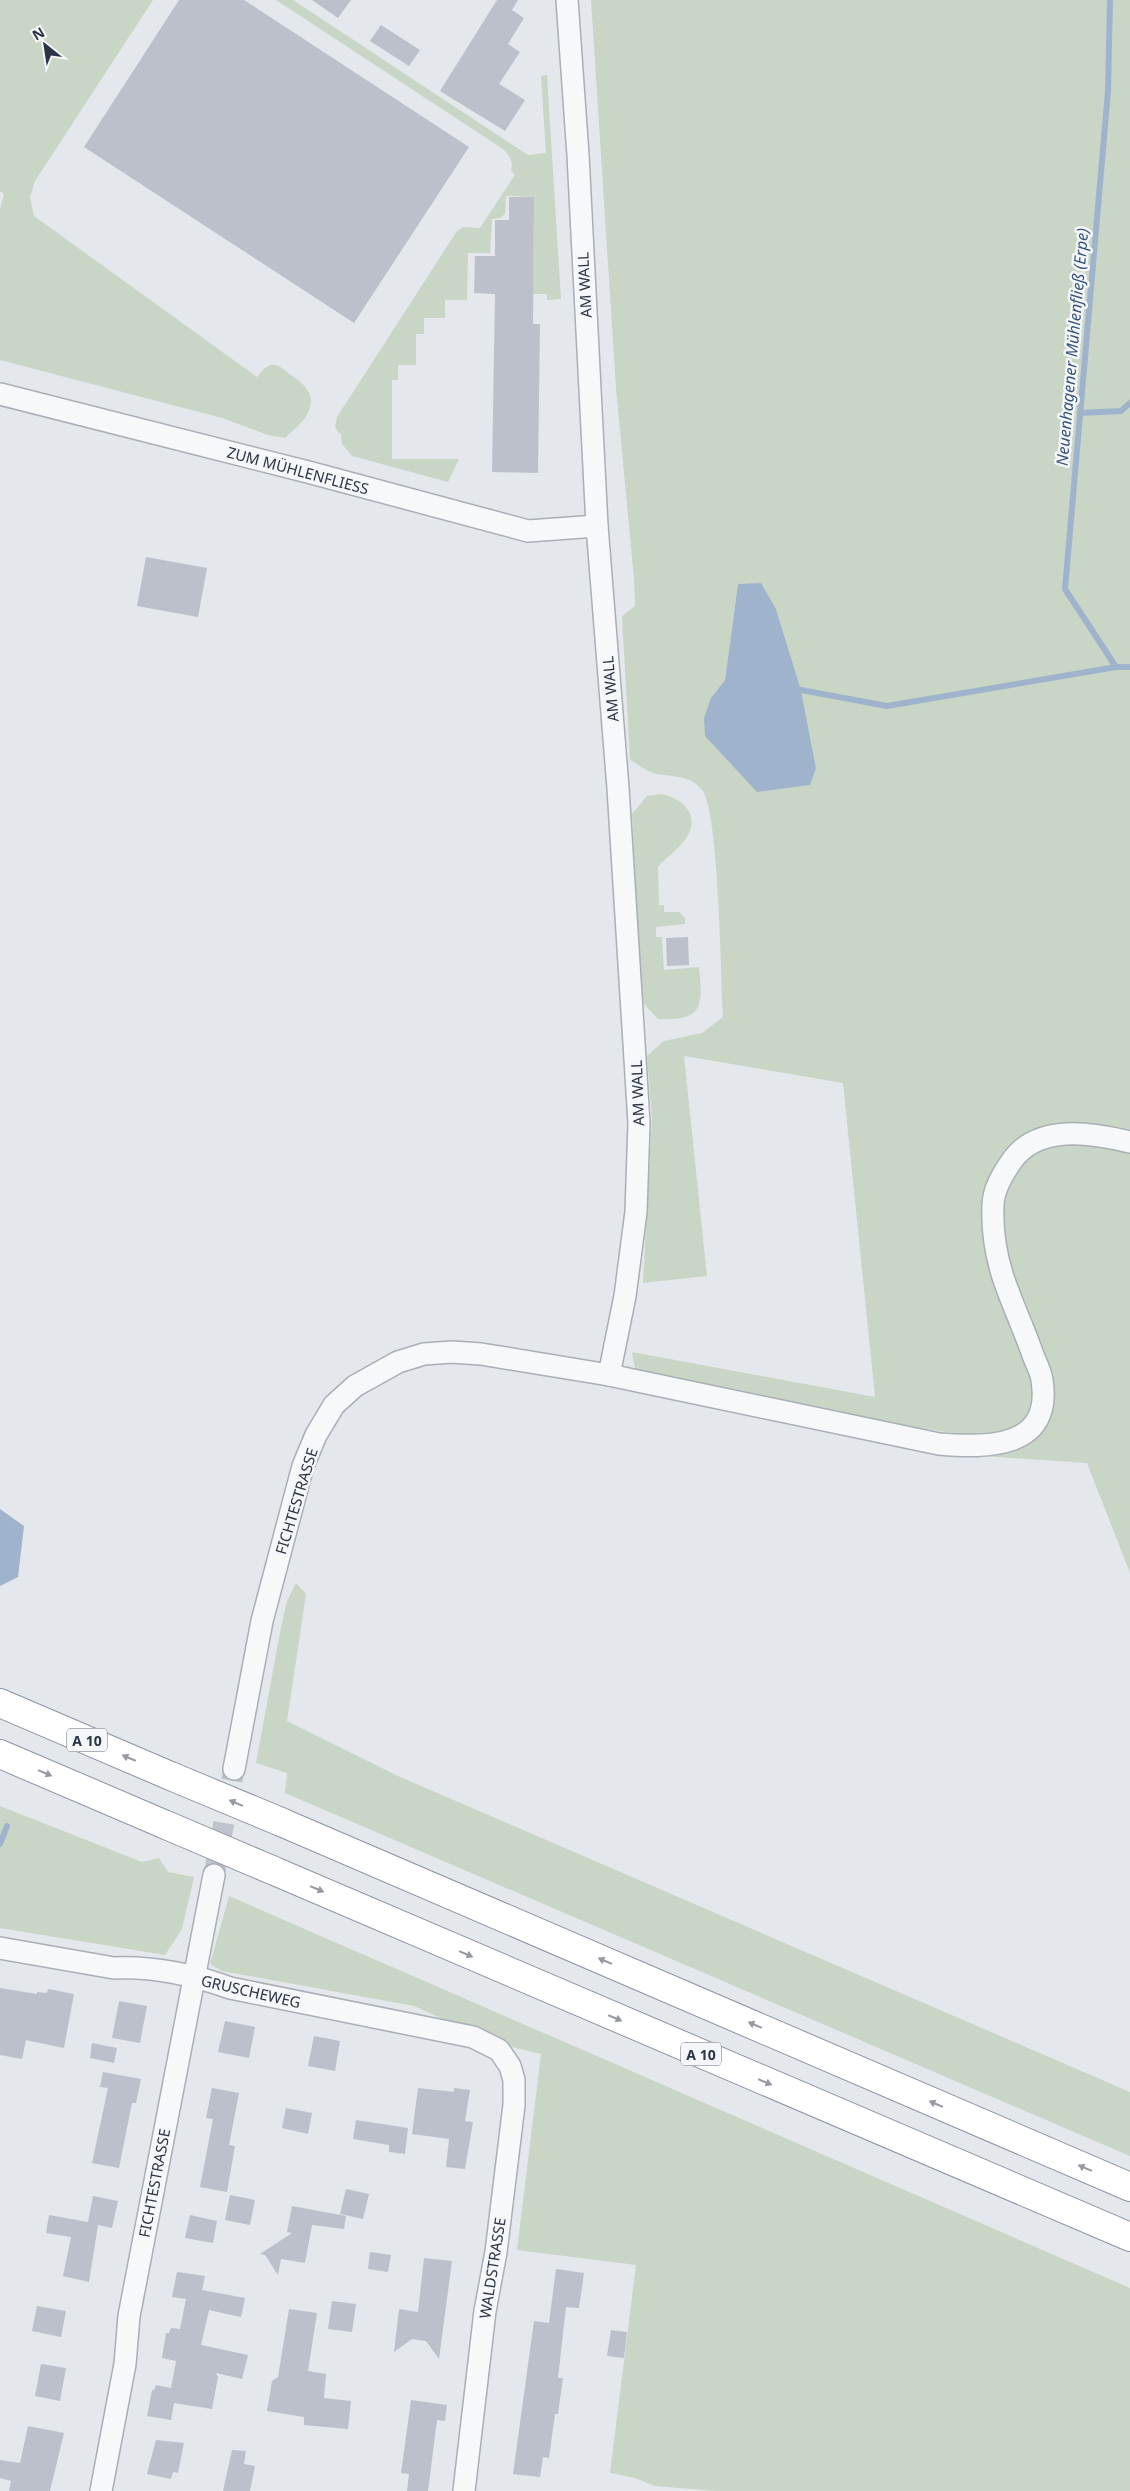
<svg xmlns="http://www.w3.org/2000/svg" width="1130" height="2491" font-family="'Noto Sans',sans-serif">
<style>
.green{fill:#c9d6c5;fill-rule:evenodd}
.water{fill:#9fb4cc}
.lines{fill:none;stroke-linecap:round;stroke-linejoin:round}
.stream{stroke:#9fb4cc;stroke-width:6}
.building{fill:#bbc0ca}
.minor-tunnel{stroke:#bfc3cb;stroke-width:21;stroke-dasharray:21 11;stroke-linecap:butt}
.minor-casing{stroke:#a9aeb7;stroke-width:24}
.highway-casing{stroke:#8b94a3;stroke-width:30}
.minor{stroke:#f7f8fa;stroke-width:21}
.highway{stroke:#fff;stroke-width:28}
.highway-bridge-casing{stroke:#8b94a3;stroke-width:30;stroke-linecap:butt}
.highway-bridge{stroke:#fff;stroke-width:28}
.oneway{fill:#959aa2}
.labels{text-anchor:middle;dominant-baseline:central;stroke-width:5;stroke-linejoin:round;paint-order:stroke}
.shield{fill:#f4f6f9;stroke:#676e7b;stroke-width:1}
.shield-label{font-size:14px;font-weight:bold;fill:#2b3445}
.street-label{font-size:15px;fill:#2b3445;stroke:#f4f6f9}
.water-label{font-size:16px;font-style:italic;fill:#34527a;stroke:#f4f6f9}
</style>
<rect width="100%" height="100%" fill="#e4e7ec"/>
<!-- green -->
<g class="green">
<path d="M 0,0 L 153,0 L 35,181 L 30,197 L 34,216 L 257,377 C 261,373 264,367 271,365 C 278,364 283,369 288,373 C 303,383 317,393 308,413 C 304,422 292,431 285,438 L 268,435 L 222,418 L 0,360 L 0,209 L 4,194 L 0,191 Z"/>
<path d="M 276,0 L 293,0 L 528,155 L 546,153 L 541,76 L 547,75 L 561,299 L 547,300 L 547,294 L 533,294 L 534,197 L 506,196 L 505,214 L 500,218 L 492,219 L 490,253 L 468,253 L 467,300 L 445,300 L 445,318 L 424,318 L 424,334 L 416,334 L 416,365 L 398,365 L 398,380 L 392,380 L 392,459 L 459,459 L 448,482 L 352,456 L 342,444 L 341,433 L 339,434 L 335,426 L 337,417 L 457,231 L 463,227 L 480,228 L 515,175 L 511,171 C 514,160 509,154 500,147 Z"/>
<path d="M 591,0 L 1130,0 L 1130,1132 L 1079,1123 L 1041,1129 L 1012,1147 L 992,1172 L 982,1211 L 986,1250 L 1033,1381 L 1032,1407 L 1023,1421 L 1002,1434 L 981,1437 L 880,1422 L 636,1373 L 632,1352 L 875,1397 L 843,1083 L 684,1056 L 707,1276 L 643,1283 L 652,1118 L 647,1056 L 664,1041 L 702,1033 L 723,1017 C 721,981 719,810 702,790 C 690,775 674,777 657,774 C 647,772 639,765 630,760 L 622,616 L 635,606 L 634,579 L 616,388 ZM 738,584 L 776,609 L 801,690 L 816,768 L 711,698 L 725,680 Z"/>
<path d="M 661,794 C 679,797 699,812 689,833 C 683,846 668,856 658,866 L 659,905 L 664,905 L 664,912 L 679,912 L 685,918 L 685,924 L 656,927 L 656,937 L 662,937 L 664,970 L 699,967 C 703,1007 703,1021 658,1019 L 642,1002 L 632,814 L 647,796 Z"/>
<path d="M 1084,1141 L 1130,1150 L 1130,1573 L 1087,1463 L 967,1455 C 1005,1454 1011,1453 1042,1430 L 1007,1268 L 1001,1201 L 1010,1177 L 1023,1162 L 1036,1152 L 1049,1147 Z"/>
<path d="M 296,1583 L 306,1594 L 287,1721 L 398,1776 L 1130,2092 L 1130,2156 L 285,1793 L 287,1773 L 256,1763 L 281,1627 L 287,1601 Z"/>
<path d="M 0,1806 L 142,1862 L 159,1858 L 168,1872 L 194,1877 L 182,1929 L 165,1955 L 0,1928 Z"/>
<path d="M 229,1896 L 1130,2288 L 1130,2491 L 715,2491 L 655,2486 L 635,2478 L 610,2473 L 636,2265 L 517,2250 L 541,2054 L 498,2044 L 414,2006 L 222,1971 L 210,1964 Z"/>
</g>
<!-- water -->
<g class="water">
<path d="M 761,583 L 776,609 L 801,690 L 816,768 L 810,785 L 757,792 L 705,736 L 704,718 L 711,698 L 725,680 L 738,584 Z"/>
<path d="M 0,1509 L 24,1526 L 18,1577 L 0,1586 Z"/>
</g>
<g class="lines">
<!-- stream -->
<g class="stream">
<path d="M 1110,0 L 1108,91 L 1065,589 L 1116,667"/>
<path d="M 1080,413 L 1121,411 L 1130,403"/>
<path d="M 801,690 L 887,706 L 1116,667 L 1130,667"/>
<path d="M 0,1844 L 7,1826"/>
</g>
</g>
<!-- building -->
<g class="building">
<path d="M 179,0 L 244,0 L 469,147 L 354,323 L 84,147 Z"/>
<path d="M 312,0 L 351,0 L 338,18 Z"/>
<path d="M 497,0 L 518,0 L 512,10 L 524,18 L 508,44 L 520,52 L 499,84 L 525,100 L 505,131 L 440,91 Z"/>
<path d="M 381,25 L 420,50 L 409,66 L 370,41 Z"/>
<path d="M 509,197 L 534,197 L 533,324 L 540,324 L 538,473 L 492,472 L 495,294 L 474,293 L 475,256 L 495,256 L 495,220 L 509,220 Z"/>
<path d="M 146,557 L 207,568 L 198,617 L 137,606 Z"/>
<path d="M 688,937 L 689,965 L 667,966 L 666,938 Z"/>
<path d="M 0,1988 L 37,1994 L 37,1992 L 47,1993 L 48,1989 L 74,1994 L 64,2048 L 26,2040 L 22,2059 L 0,2055 Z"/>
<path d="M 119,2001 L 147,2006 L 140,2043 L 112,2038 Z"/>
<path d="M 225,2021 L 255,2027 L 249,2058 L 218,2052 Z"/>
<path d="M 314,2036 L 340,2041 L 335,2071 L 308,2066 Z"/>
<path d="M 92,2043 L 117,2048 L 114,2063 L 90,2058 Z"/>
<path d="M 103,2072 L 141,2079 L 136,2103 L 132,2103 L 119,2168 L 92,2163 L 108,2088 L 100,2087 Z"/>
<path d="M 212,2088 L 239,2093 L 229,2145 L 235,2146 L 227,2192 L 200,2187 L 213,2119 L 206,2118 Z"/>
<path d="M 418,2088 L 454,2092 L 454,2088 L 470,2090 L 465,2121 L 473,2122 L 465,2169 L 446,2167 L 449,2139 L 412,2134 Z"/>
<path d="M 286,2108 L 312,2113 L 308,2134 L 282,2128 Z"/>
<path d="M 356,2120 L 408,2128 L 405,2154 L 389,2152 L 389,2145 L 353,2139 Z"/>
<path d="M 346,2189 L 369,2194 L 363,2219 L 340,2214 Z"/>
<path d="M 230,2195 L 255,2200 L 250,2225 L 225,2220 Z"/>
<path d="M 93,2196 L 118,2201 L 112,2228 L 98,2225 L 89,2282 L 63,2276 L 71,2237 L 46,2233 L 49,2215 L 88,2222 Z"/>
<path d="M 292,2206 L 346,2216 L 344,2229 L 312,2225 L 305,2263 L 281,2259 L 278,2275 L 265,2255 L 260,2254 L 292,2233 L 287,2232 Z"/>
<path d="M 190,2215 L 217,2221 L 213,2243 L 185,2238 Z"/>
<path d="M 370,2252 L 391,2255 L 388,2272 L 368,2269 Z"/>
<path d="M 424,2258 L 452,2261 L 439,2359 L 426,2341 L 412,2339 L 394,2352 L 399,2309 L 418,2312 Z"/>
<path d="M 556,2269 L 584,2273 L 579,2308 L 566,2307 L 558,2378 L 563,2378 L 558,2414 L 555,2414 L 549,2458 L 543,2457 L 540,2477 L 513,2474 L 534,2321 L 549,2323 Z"/>
<path d="M 177,2272 L 205,2276 L 202,2290 L 245,2298 L 241,2317 L 209,2310 L 201,2345 L 248,2355 L 242,2379 L 216,2373 L 218,2377 L 212,2409 L 174,2403 L 171,2420 L 147,2416 L 152,2390 L 154,2390 L 156,2385 L 171,2388 L 176,2361 L 162,2358 L 166,2333 L 169,2333 L 171,2328 L 180,2329 L 186,2299 L 172,2297 Z"/>
<path d="M 332,2301 L 356,2304 L 352,2332 L 328,2329 Z"/>
<path d="M 37,2306 L 66,2311 L 61,2337 L 32,2331 Z"/>
<path d="M 289,2309 L 317,2313 L 308,2371 L 326,2374 L 324,2398 L 351,2401 L 348,2429 L 304,2425 L 304,2417 L 267,2411 L 272,2381 L 278,2377 Z"/>
<path d="M 611,2330 L 627,2332 L 624,2358 L 607,2356 Z"/>
<path d="M 41,2364 L 66,2368 L 60,2401 L 35,2396 Z"/>
<path d="M 411,2400 L 447,2405 L 445,2421 L 437,2420 L 428,2491 L 407,2491 L 409,2474 L 401,2473 Z"/>
<path d="M 28,2426 L 64,2433 L 50,2491 L 9,2491 L 11,2481 L 0,2478 L 0,2460 L 20,2463 Z"/>
<path d="M 156,2440 L 184,2443 L 178,2473 L 173,2472 L 171,2479 L 147,2474 Z"/>
<path d="M 232,2450 L 246,2451 L 244,2464 L 255,2466 L 250,2491 L 223,2491 Z"/>
</g>
<g class="lines">
<!-- minor-tunnel -->
<path class="minor-tunnel" d="M 214,1875 L 234,1769"/>
<defs>
<g id="minor">
<path d="M 567,0 L 578,155 L 597,526 L 618,788 L 639,1123 L 636,1212 L 625,1296 L 609,1375"/>
<path d="M 0,394 L 308,472 L 528,531 L 597,526"/>
<path d="M 234,1769 L 262,1621 L 303,1466 L 316,1435 L 334,1405 L 355,1386 L 398,1362 L 424,1354 L 452,1352 L 481,1354 L 609,1375 L 939,1444 C 987,1448 1053,1449 1042,1380 C 1041,1372 1036,1363 1033,1355 C 1024,1329 1012,1304 1003,1277 C 996,1255 992,1229 993,1206 C 993,1190 1002,1175 1011,1162 C 1037,1123 1092,1133 1130,1142"/>
<path d="M 0,1948 L 114,1968 C 152,1966 195,1975 230,1988 L 473,2037 L 499,2050 L 510,2066 L 514,2080 L 514,2105 L 496,2252 L 485,2311 L 464,2491"/>
<path d="M 101,2491 L 125,2364 L 129,2316 L 214,1875"/>
</g>
<g id="highway">
<path d="M 0,1703 L 173,1777"/>
<path d="M 0,1754 L 166,1825"/>
<path d="M 281,1822 L 1130,2187"/>
<path d="M 272,1870 L 1130,2237"/>
</g>
</defs>
<!-- minor casing -->
<use href="#minor" class="minor-casing"/>
<!-- highway casing -->
<use href="#highway" class="highway-casing"/>
<!-- minor -->
<use href="#minor" class="minor"/>
<!-- highway -->
<use href="#highway" class="highway"/>
<defs>
<g id="highway-bridge">
<path d="M 173,1777 L 281,1822"/>
<path d="M 166,1825 L 272,1870"/>
</g>
</defs>
<!-- highway-bridge casing -->
<use href="#highway-bridge" class="highway-bridge-casing"/>
<!-- highway-bridge -->
<use href="#highway-bridge" class="highway-bridge"/>
</g>
<!-- one-way arrows -->
<defs><path id="oneway-solid" d="M-6-.8H1V-3.2L6.5 0L1 3.2V.8H-6Z" transform="scale(1.25)"/></defs>
<g class="oneway">
<use href="#oneway-solid" transform="translate(129 1758) rotate(-157)"/>
<use href="#oneway-solid" transform="translate(45 1773) rotate(23)"/>
<use href="#oneway-solid" transform="translate(236 1803) rotate(-157)"/>
<use href="#oneway-solid" transform="translate(317 1889) rotate(23)"/>
<use href="#oneway-solid" transform="translate(466 1954) rotate(23)"/>
<use href="#oneway-solid" transform="translate(605 1961) rotate(-157)"/>
<use href="#oneway-solid" transform="translate(615 2018) rotate(23)"/>
<use href="#oneway-solid" transform="translate(755 2025) rotate(-157)"/>
<use href="#oneway-solid" transform="translate(765 2082) rotate(23)"/>
<use href="#oneway-solid" transform="translate(936 2104) rotate(-157)"/>
<use href="#oneway-solid" transform="translate(1085 2168) rotate(-157)"/>
</g>
<g class="labels">
<!-- shield labels -->
<g class="shield">
<rect x="67" y="1728.5" width="40" height="23" rx="4"/>
<rect x="681" y="2042.5" width="40" height="23" rx="4"/>
</g>
<g class="shield-label">
<text x="87" y="1740">A 10</text>
<text x="701" y="2054">A 10</text>
</g>
<!-- street labels -->
<g class="street-label">
<text transform="translate(584 285) rotate(-93)">AM WALL</text>
<text transform="translate(298 470) rotate(15)">ZUM MÜHLENFLIESS</text>
<text transform="translate(610 689) rotate(-95)">AM WALL</text>
<text transform="translate(637 1093) rotate(-92)">AM WALL</text>
<text transform="translate(296 1501) rotate(-73)">FICHTESTRASSE</text>
<text transform="translate(251 1991) rotate(13)">GRUSCHEWEG</text>
<text transform="translate(154 2183) rotate(-79)">FICHTESTRASSE</text>
<text transform="translate(492 2268) rotate(-81)">WALDSTRASSE</text>
</g>
<!-- water labels -->
<g class="water-label">
<text transform="translate(1072 347) rotate(-85)">Neuenhagener Mühlenfließ (Erpe)</text>
</g>
</g>
<!-- north arrow -->
<g transform="translate(45 45) rotate(330)" stroke="#f4f6f9" stroke-width="4" paint-order="stroke">
<path d="M0-4L9 19L0 12L-9 19Z" fill="#2b3445"/>
<text y="-8" font-size="14" font-weight="bold" text-anchor="middle" fill="#2b3445">N</text>
</g>
</svg>
